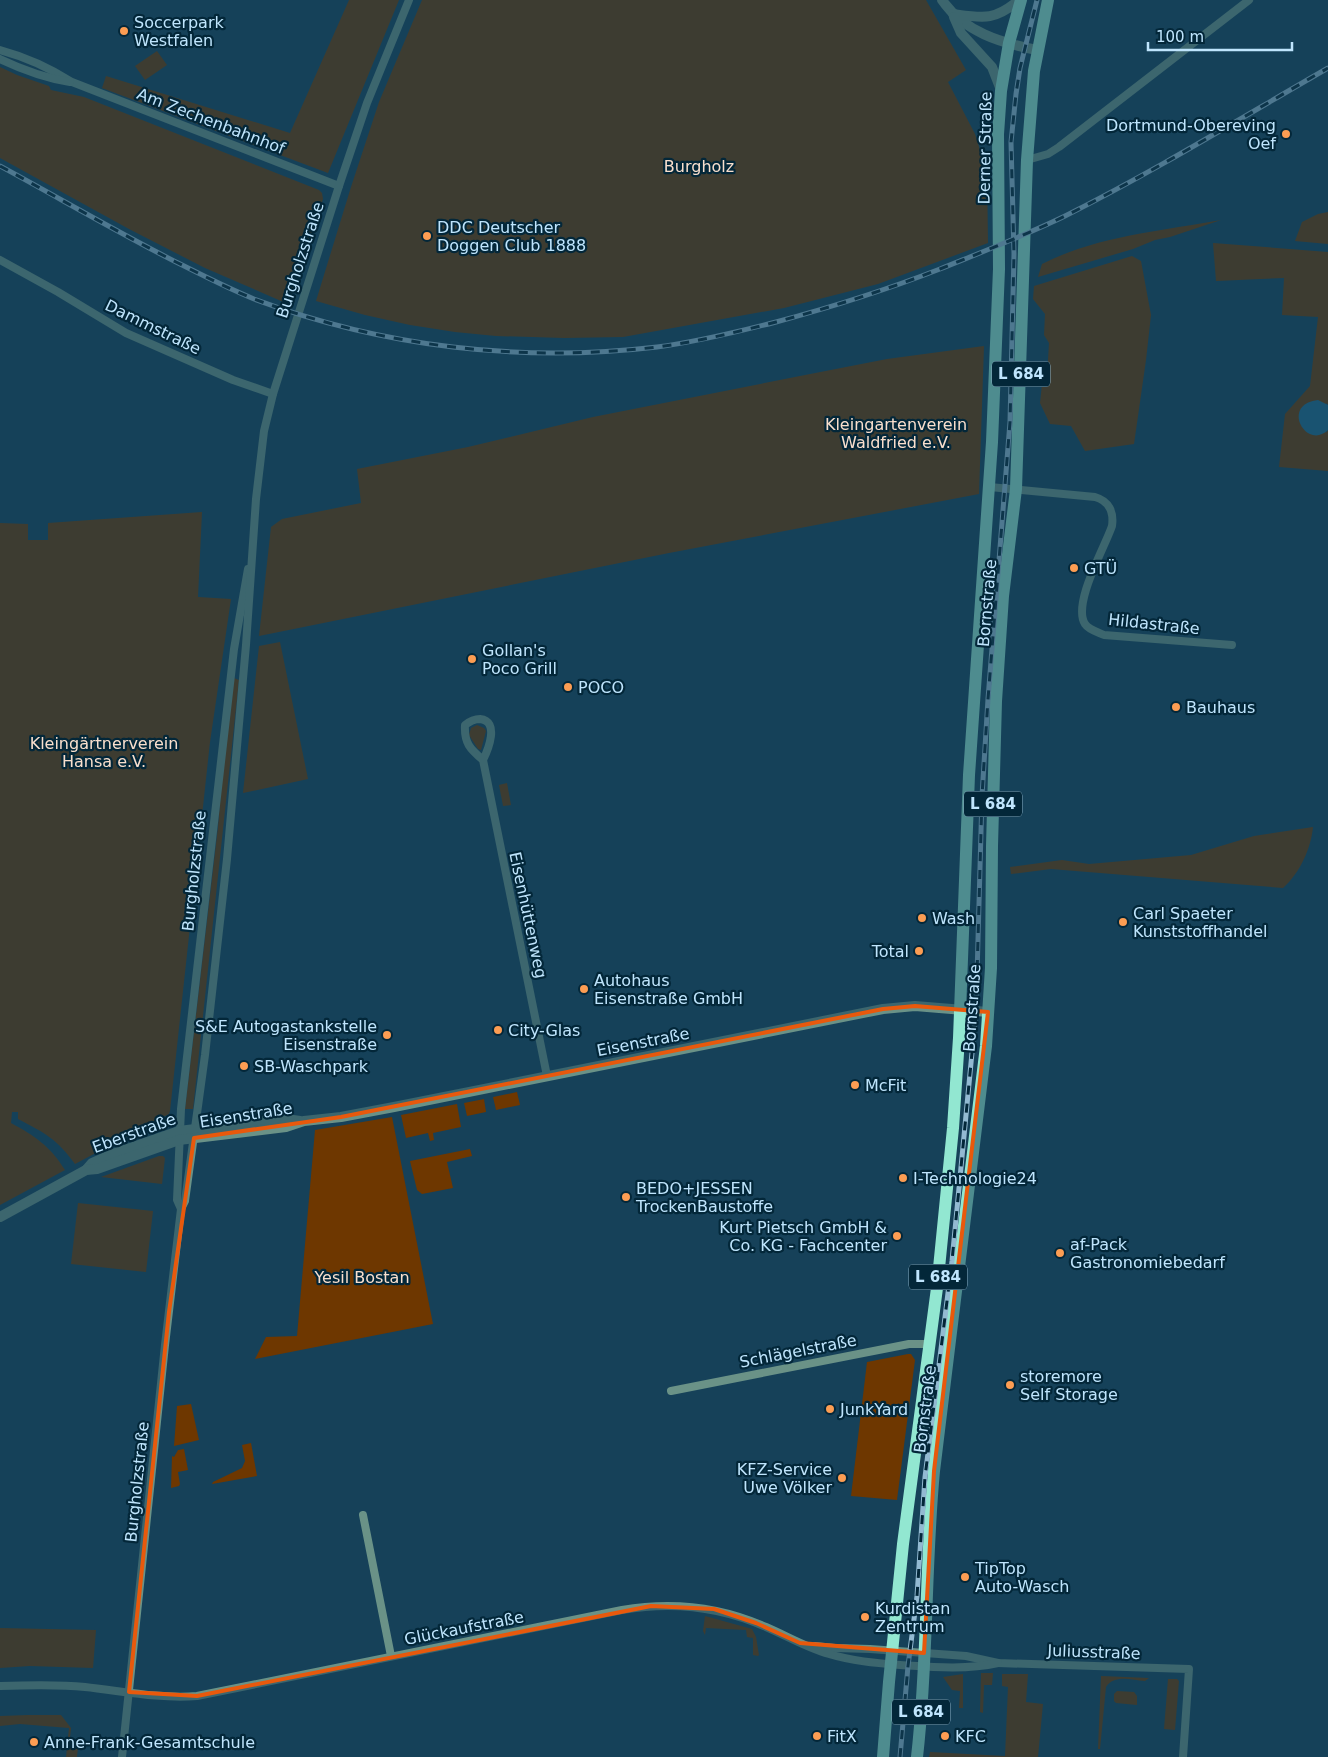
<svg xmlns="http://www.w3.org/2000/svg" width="1328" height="1757" font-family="'DejaVu Sans',sans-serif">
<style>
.green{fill:#6e3700}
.water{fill:#1e688e}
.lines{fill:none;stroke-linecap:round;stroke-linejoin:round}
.minor{stroke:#6a9287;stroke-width:8}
.tertiary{stroke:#6a9287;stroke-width:10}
.primary{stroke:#92e7d1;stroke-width:12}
.rail-casing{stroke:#93bad2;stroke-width:5}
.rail{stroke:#032739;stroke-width:3;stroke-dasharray:9;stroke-linecap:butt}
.marked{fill:none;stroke:#e8590c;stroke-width:4;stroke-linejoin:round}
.poi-dot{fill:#fc9d53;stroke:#032739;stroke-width:2}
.labels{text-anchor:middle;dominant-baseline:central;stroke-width:4.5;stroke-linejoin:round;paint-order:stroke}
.shield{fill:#032739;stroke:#87acc2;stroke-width:1}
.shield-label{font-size:15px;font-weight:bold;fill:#bfe5fd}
.poi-label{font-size:16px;fill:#bfe5fd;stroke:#032739;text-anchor:start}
.street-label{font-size:16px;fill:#bfe5fd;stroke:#032739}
.park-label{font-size:16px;fill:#f9dfcd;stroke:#032739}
</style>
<rect width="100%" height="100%" fill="#164159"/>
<!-- green -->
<g class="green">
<path d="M 349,0 L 399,0 L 328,173 L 102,88 L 106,76 L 290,133 Z"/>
<path d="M 422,0 L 926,0 L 966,70 L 948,82 L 975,134 L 987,172 L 988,243 L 878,284 L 784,308 L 623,337 L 564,338 L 496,336 L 455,332 L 410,325 L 365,315 L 316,301 L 351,187 L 379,102 Z"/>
<path d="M 157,51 L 167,65 L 145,80 L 135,66 Z"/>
<path d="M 0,67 L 17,75 L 49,86 L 51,90 L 84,97 L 319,190 L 322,193 L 323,199 L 318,216 L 288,304 L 205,268 L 129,229 L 0,158 Z"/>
<path d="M 1328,212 L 1328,244 L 1295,241 L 1302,222 L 1318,214 Z"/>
<path d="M 1221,220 L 1170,237 L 1155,240 L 1133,249 L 1038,277 L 1042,264 C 1097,236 1161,231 1221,220 Z"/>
<path d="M 1213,243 L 1328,252 L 1328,405 L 1326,403 L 1326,433 L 1328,430 L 1328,471 L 1279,467 L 1285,414 L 1310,386 L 1318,317 L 1282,315 L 1284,278 L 1216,281 Z"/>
<path d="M 1132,256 L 1141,261 L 1151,315 L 1146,360 L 1134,444 L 1085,451 L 1071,426 L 1050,424 L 1040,403 L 1042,384 L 1047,377 L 1049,343 L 1044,335 L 1045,314 L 1033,299 L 1034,286 Z"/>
<path d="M 984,346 L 979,494 L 669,553 L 259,636 L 271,527 L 282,519 L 361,503 L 357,469 L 468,447 L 593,417 L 800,376 L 887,359 Z"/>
<path d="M 202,512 L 198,597 L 231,599 L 210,742 L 170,1111 L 169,1114 L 75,1164 C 57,1139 45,1133 18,1119 L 18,1112 L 12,1112 L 11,1123 C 35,1136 50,1146 65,1170 L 0,1205 L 0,523 L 28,524 L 28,540 L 48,540 L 48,523 Z"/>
<path d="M 280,642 L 308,779 L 243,793 L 259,646 Z"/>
<path d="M 234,678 L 239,680 L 193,1109 L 185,1109 L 218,827 L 225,742 Z"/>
<path d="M 477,725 L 484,728 L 486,731 L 481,750 L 478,749 L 469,735 L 471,728 Z"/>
<path d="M 507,783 L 511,805 L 503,806 L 499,785 Z"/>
<path d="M 1313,827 C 1311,848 1300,873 1283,888 L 1051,869 L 1011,874 L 1010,867 L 1062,860 L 1089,864 L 1191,855 L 1254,836 Z"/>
<path d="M 517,1092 L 520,1105 L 496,1110 L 493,1097 Z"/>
<path d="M 484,1099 L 486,1112 L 467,1116 L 464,1103 Z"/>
<path d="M 457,1104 L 461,1127 L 433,1133 L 434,1140 L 430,1141 L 428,1133 L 406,1138 L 401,1115 Z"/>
<path d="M 392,1117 L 433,1324 L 255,1359 L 266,1337 L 297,1336 L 315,1130 Z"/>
<path d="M 470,1149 L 472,1156 L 447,1162 L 453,1188 L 422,1194 L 417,1190 L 410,1161 Z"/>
<path d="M 159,1156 L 163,1156 L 165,1158 L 162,1184 L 101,1177 Z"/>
<path d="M 78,1203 L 153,1211 L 146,1272 L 71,1264 Z"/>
<path d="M 908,1354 L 911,1354 L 915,1360 L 897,1500 L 851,1496 L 867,1362 Z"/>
<path d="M 191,1404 L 199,1440 L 174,1446 L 177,1406 Z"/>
<path d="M 251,1443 L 257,1476 L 212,1484 L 213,1482 L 242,1468 L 245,1461 L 242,1445 Z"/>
<path d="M 184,1449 L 188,1470 L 178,1472 L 180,1484 L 179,1486 L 171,1488 L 172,1456 L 174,1457 L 178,1450 Z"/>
<path d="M 705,1616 L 752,1629 L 756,1637 L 759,1655 L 758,1656 L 753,1655 L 753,1638 L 747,1637 L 746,1630 L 706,1628 L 705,1635 L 703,1631 Z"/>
<path d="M 0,1628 L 96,1630 L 93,1668 L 30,1666 L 0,1668 Z"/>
<path d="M 981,1673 L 993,1673 L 992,1685 L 984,1685 L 983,1713 L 980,1712 Z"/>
<path d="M 963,1674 L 963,1708 L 959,1708 L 960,1691 L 952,1690 L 943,1677 Z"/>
<path d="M 1002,1674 L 1028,1674 L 1026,1702 L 1043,1704 L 1038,1757 L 929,1757 L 930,1752 L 1005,1756 L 1008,1687 L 1002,1686 Z"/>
<path d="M 1101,1676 L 1149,1678 L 1145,1681 C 1132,1680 1114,1674 1106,1687 L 1100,1749 L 1098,1749 Z"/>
<path d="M 1168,1679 L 1177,1679 L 1179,1681 L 1175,1730 L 1164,1729 Z"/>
<path d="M 1117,1691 L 1134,1692 L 1137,1696 L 1137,1705 L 1116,1703 L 1114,1701 L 1114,1694 Z"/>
<path d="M 28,1715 L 61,1715 L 71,1728 L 69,1747 L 78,1748 L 77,1757 L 66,1757 L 69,1728 L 20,1724 L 0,1726 L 0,1716 Z"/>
</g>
<!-- water -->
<path class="water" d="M 1318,400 L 1328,405 L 1328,430 C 1306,451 1280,404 1318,400 Z"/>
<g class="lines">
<!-- minor -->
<g class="minor">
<path d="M 0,50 C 26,57 50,68 72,82 L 339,186"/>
<path d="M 0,59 C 23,70 45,78 70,82"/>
<path d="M 1027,160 L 1048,154 L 1059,147 L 1249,0"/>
<path d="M 0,260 L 58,292 L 126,333 L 233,380 L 273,394"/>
<path d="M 990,487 L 1095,497 C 1109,501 1114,512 1112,526 C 1105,547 1072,604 1085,624 C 1089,630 1098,632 1104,635 L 1232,645"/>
<path d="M 483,760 C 488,750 500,721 480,719 C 474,719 470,721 465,725 C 464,743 470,749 483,760 L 547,1076"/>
<path d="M 181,1209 L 177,1200 L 181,1109 L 234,649 L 248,569"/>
<path d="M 671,1391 L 909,1344 L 929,1344"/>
<path d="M 363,1515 L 391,1656"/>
<path d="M 815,1646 L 835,1648 L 870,1649 L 966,1656 L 998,1663 L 1189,1669 L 1183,1757"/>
<path d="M 0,1686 C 29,1685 57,1684 85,1687 C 122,1691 160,1699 197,1696 L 622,1610 C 673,1601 719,1606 766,1627 C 787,1636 807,1648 829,1654 C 852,1661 875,1663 900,1665 C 932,1667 966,1670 998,1663"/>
<path d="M 122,1757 L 165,1345 L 181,1209 L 185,1201 L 205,1055 L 227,859 L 246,645 L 256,499 L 264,431 L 273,394 L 339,186 L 367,103 L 409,0"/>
</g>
<!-- tertiary -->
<g class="tertiary">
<path d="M 942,0 C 964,32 1001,43 1037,50"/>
<path d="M 953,14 C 983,18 995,21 1019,0"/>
<path d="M 954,17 L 961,33 L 992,67 L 1001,90"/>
<path d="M 86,1170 L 92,1163 L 110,1155 L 179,1131 L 268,1120 L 286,1119 L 300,1121"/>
<path d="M 0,1217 L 86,1170 L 97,1169 L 179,1140 L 286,1127 L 304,1121 L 341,1117 L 394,1107 L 883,1009 L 915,1006 L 988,1012"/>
</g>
<!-- primary -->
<g class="primary">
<path d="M 883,1757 L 889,1682 L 903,1544 L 937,1288 L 953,1128 L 959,1038 L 969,775 L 992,442 L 999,269 L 998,134 L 1001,91 L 1009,43 L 1021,0"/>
<path d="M 917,1757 C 928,1662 925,1566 934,1471 L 986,1046 L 991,968 L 992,846 L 996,701 L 1003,596 L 1016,489 L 1027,160 L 1034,71 L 1048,0"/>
</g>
<defs>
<g id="rail">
<path d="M 0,166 C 59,198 117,232 176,262 C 202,275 227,288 254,299 C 383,347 521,363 657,347 C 697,342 737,332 776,322 C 832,307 886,290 940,269 C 982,252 1024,236 1065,216 C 1155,171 1241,118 1328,68"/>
<path d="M 900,1757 L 908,1666 L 917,1596 L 925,1477 L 952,1261 L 976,1011 L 982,796 L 988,699 L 1010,422 L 1014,254 L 1011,142 L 1016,94 L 1020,68 L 1037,0"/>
</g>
</defs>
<!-- rail casing -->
<use href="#rail" class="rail-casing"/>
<!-- rail -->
<use href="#rail" class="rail"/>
</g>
<!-- marked area -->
<path d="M0 0H1328V1757H0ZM 915,1006 L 988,1012 L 934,1471 L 924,1653 L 800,1643 L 756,1623 L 714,1609 L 651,1606 L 197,1696 L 129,1692 L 169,1312 L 194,1138 L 341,1117 L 883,1009 Z" fill="#164159" fill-opacity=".55" fill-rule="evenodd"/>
<path class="marked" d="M 915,1006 L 988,1012 L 934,1471 L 924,1653 L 800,1643 L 756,1623 L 714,1609 L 651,1606 L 197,1696 L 129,1692 L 169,1312 L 194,1138 L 341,1117 L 883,1009 Z"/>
<!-- markers -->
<g class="poi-dot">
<circle cx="124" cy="31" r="5"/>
<circle cx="1286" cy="134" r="5"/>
<circle cx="427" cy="236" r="5"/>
<circle cx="1074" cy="568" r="5"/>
<circle cx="472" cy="659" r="5"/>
<circle cx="568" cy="687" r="5"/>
<circle cx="1176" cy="707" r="5"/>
<circle cx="922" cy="918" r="5"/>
<circle cx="1123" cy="922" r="5"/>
<circle cx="919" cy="951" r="5"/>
<circle cx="584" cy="989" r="5"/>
<circle cx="498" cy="1030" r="5"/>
<circle cx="387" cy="1035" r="5"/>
<circle cx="244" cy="1066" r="5"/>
<circle cx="855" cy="1085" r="5"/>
<circle cx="903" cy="1178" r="5"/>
<circle cx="626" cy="1197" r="5"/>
<circle cx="897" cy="1236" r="5"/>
<circle cx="1060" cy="1253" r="5"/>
<circle cx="1010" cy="1385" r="5"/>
<circle cx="830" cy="1409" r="5"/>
<circle cx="842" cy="1478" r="5"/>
<circle cx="965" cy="1577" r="5"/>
<circle cx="865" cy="1617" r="5"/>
<circle cx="817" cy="1736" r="5"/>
<circle cx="945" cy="1736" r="5"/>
<circle cx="34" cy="1742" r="5"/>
</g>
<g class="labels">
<!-- shield labels -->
<g class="shield">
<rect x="992" y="361.5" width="58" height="25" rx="4"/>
<rect x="964" y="791.5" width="58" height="25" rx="4"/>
<rect x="909" y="1264.5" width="58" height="25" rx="4"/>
<rect x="892" y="1699.5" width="58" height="25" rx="4"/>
</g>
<g class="shield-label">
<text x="1021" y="374">L 684</text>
<text x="993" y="804">L 684</text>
<text x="938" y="1277">L 684</text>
<text x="921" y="1712">L 684</text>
</g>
<!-- poi labels -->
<g class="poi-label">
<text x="134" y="22">Soccerpark<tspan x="134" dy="18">Westfalen</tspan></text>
<text x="1276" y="125" text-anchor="end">Dortmund-Obereving<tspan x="1276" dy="18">Oef</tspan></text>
<text x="437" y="227">DDC Deutscher<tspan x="437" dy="18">Doggen Club 1888</tspan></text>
<text x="1084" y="568">GTÜ</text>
<text x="482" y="650">Gollan's<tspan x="482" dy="18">Poco Grill</tspan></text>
<text x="578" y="687">POCO</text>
<text x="1186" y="707">Bauhaus</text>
<text x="1133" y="913">Carl Spaeter<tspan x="1133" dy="18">Kunststoffhandel</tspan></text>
<text x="932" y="918">Wash</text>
<text x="909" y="951" text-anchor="end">Total</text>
<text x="594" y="980">Autohaus<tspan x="594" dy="18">Eisenstraße GmbH</tspan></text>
<text x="377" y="1026" text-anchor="end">S&amp;E Autogastankstelle<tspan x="377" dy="18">Eisenstraße</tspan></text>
<text x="508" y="1030">City-Glas</text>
<text x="254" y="1066">SB-Waschpark</text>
<text x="865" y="1085">McFit</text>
<text x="913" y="1178">I-Technologie24</text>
<text x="636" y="1188">BEDO+JESSEN<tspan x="636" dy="18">TrockenBaustoffe</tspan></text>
<text x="887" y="1227" text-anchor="end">Kurt Pietsch GmbH &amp;<tspan x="887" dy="18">Co. KG - Fachcenter</tspan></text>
<text x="1070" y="1244">af-Pack<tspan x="1070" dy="18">Gastronomiebedarf</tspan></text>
<text x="1020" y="1376">storemore<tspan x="1020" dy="18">Self Storage</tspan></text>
<text x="840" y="1409">JunkYard</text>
<text x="832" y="1469" text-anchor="end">KFZ-Service<tspan x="832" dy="18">Uwe Völker</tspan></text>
<text x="975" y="1568">TipTop<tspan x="975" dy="18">Auto-Wasch</tspan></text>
<text x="875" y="1608">Kurdistan<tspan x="875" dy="18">Zentrum</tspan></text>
<text x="827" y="1736">FitX</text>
<text x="955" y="1736">KFC</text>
<text x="44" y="1742">Anne-Frank-Gesamtschule</text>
</g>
<!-- street labels -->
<g class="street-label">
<text transform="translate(211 121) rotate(21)">Am Zechenbahnhof</text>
<text transform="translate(985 148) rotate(-89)">Derner Straße</text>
<text transform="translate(300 260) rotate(-72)">Burgholzstraße</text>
<text transform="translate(153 327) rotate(26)">Dammstraße</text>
<text transform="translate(987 603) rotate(-85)">Bornstraße</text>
<text transform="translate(1154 624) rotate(6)">Hildastraße</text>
<text transform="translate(194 871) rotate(-84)">Burgholzstraße</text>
<text transform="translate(528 915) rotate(78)">Eisenhüttenweg</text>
<text transform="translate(972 1008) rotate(-86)">Bornstraße</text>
<text transform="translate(643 1042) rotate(-11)">Eisenstraße</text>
<text transform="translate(246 1115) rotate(-9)">Eisenstraße</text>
<text transform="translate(134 1133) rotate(-20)">Eberstraße</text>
<text transform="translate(798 1351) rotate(-11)">Schlägelstraße</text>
<text transform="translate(925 1409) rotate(-83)">Bornstraße</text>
<text transform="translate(137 1482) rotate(-84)">Burgholzstraße</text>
<text transform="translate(464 1628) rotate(-11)">Glückaufstraße</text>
<text transform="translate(1094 1652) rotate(2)">Juliusstraße</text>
</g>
<!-- park labels -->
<g class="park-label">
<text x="699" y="166">Burgholz</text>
<text x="896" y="424">Kleingartenverein<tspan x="896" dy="18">Waldfried e.V.</tspan></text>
<text x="104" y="743">Kleingärtnerverein<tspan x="104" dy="18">Hansa e.V.</tspan></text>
<text x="362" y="1277">Yesil Bostan</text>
</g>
</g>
<!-- scale -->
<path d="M1148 42v8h144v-8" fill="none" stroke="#bfe5fd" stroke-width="2.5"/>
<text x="1156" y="42" font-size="15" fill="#bfe5fd" stroke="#032739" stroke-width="4" paint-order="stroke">100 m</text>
</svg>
